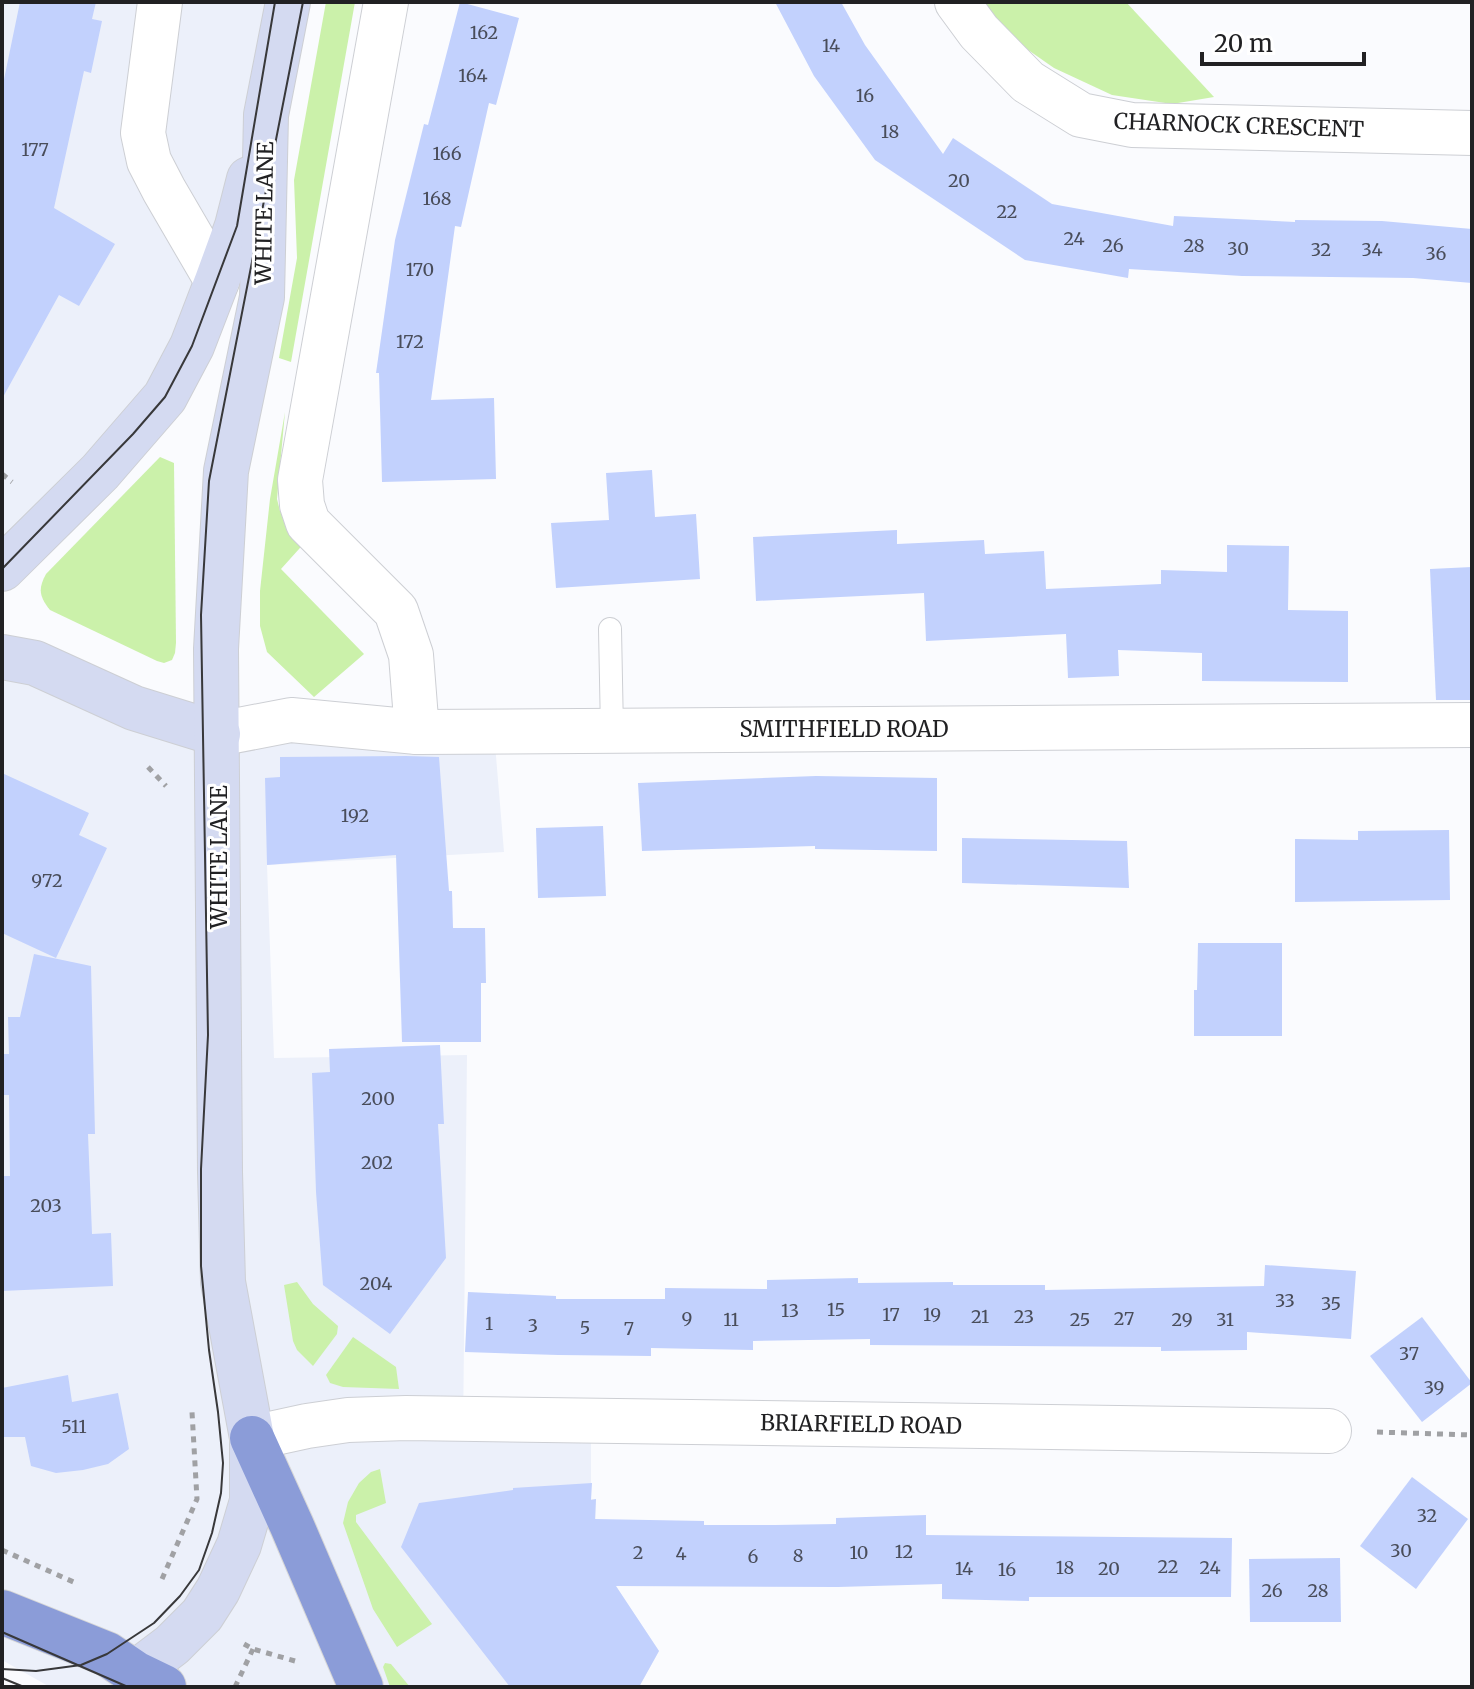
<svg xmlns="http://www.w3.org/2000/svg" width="1474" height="1689" font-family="Merriweather,serif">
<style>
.built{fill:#ecf0fa}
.grass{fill:#cbf1aa}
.building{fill:#c2d1fd}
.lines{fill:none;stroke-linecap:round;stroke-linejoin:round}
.service-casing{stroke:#cdcfd4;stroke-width:24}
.minor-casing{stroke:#cdcfd4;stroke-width:46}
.secondary-casing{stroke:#cdcfd4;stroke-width:46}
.trunk-casing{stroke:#d7d7d7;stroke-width:46}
.path{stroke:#a0a1a4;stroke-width:5;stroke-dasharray:6 6;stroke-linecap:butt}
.service{stroke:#fff;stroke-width:22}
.minor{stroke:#fff;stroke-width:44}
.secondary{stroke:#d4daf1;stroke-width:44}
.trunk{stroke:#8b9cd8;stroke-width:44}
.tram{stroke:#38383a;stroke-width:2}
.labels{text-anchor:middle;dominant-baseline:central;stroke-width:6;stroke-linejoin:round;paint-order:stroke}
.number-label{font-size:18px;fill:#494d5a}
.street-label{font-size:22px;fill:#212123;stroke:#fff}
</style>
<rect width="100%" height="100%" fill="#fafbfe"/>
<!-- built -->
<g class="built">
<path d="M 2,2 L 288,2 L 192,346 L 2,569 Z"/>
<path d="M 2,657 L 116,701 L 494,732 L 504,852 L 267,865 L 274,1058 L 467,1055 L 463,1436 L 591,1437 L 591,1499 L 596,1499 L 595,1555 L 659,1651 L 639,1687 L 50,1687 L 2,1660 Z"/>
</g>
<!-- grass -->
<g class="grass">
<path d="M 326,2 L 355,2 L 291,362 L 279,358 L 297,258 L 294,180 Z"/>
<path d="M 983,2 L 1126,2 L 1214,97 L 1172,104 L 1112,95 L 1054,68 L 1001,31 Z"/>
<path d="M 285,412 L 277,499 L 280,511 L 308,539 L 281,569 L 364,654 L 314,697 L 267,652 L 260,626 L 260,591 L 270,499 Z"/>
<path d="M 160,457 L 174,463 L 176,643 L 175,653 L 172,660 L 164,663 L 157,661 L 50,610 C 39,596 38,589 46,574 Z"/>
<path d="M 297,1282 L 313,1304 L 338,1326 L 337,1334 L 313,1366 L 297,1350 L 293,1341 L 284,1285 Z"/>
<path d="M 353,1337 L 396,1367 L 399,1389 L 343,1387 L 330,1383 L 326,1375 Z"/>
<path d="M 380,1469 L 386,1503 L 356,1515 L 356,1522 L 432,1624 L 397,1647 L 373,1609 L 343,1523 L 348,1502 L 359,1483 L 371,1472 Z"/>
<path d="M 385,1663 L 391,1664 L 410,1687 L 390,1687 L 383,1667 Z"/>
</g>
<!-- building -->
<g class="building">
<path d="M 20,2 L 96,2 L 92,19 L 102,21 L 91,73 L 84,71 L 54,208 L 115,244 L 79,306 L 59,295 L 2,399 L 2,89 Z"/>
<path d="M 460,2 L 519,18 L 496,105 L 489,103 L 461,227 L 455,226 L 431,400 L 494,398 L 496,479 L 382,482 L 379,373 L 376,373 L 395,240 L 424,124 L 428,125 Z"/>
<path d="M 775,2 L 841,2 L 865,45 L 943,154 L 953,138 L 1052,204 L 1173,226 L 1174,216 L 1295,222 L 1295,220 L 1382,221 L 1472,229 L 1472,283 L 1413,278 L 1242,276 L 1129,269 L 1128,278 L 1025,260 L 875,160 L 814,76 Z"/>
<path d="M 652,470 L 655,517 L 696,514 L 700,579 L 556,588 L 551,523 L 609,520 L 606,473 Z"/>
<path d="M 897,530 L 897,544 L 984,540 L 985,554 L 1044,551 L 1046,589 L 1161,584 L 1161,570 L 1227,572 L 1227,545 L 1289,546 L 1288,610 L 1348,611 L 1348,682 L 1202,681 L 1202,653 L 1118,650 L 1119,676 L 1068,678 L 1066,634 L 926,641 L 924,593 L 756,601 L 753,537 Z"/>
<path d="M 1472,567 L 1472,700 L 1436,700 L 1430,569 Z"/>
<path d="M 406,756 L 439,757 L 449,891 L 452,891 L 453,928 L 485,928 L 486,983 L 481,983 L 481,1042 L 402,1042 L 396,855 L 267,865 L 265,778 L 280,777 L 280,757 Z"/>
<path d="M 2,773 L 89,813 L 79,835 L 107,848 L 56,958 L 2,933 Z"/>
<path d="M 816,776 L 937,778 L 937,851 L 815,849 L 815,846 L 642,851 L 638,783 Z"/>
<path d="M 603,826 L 606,896 L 538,898 L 536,828 Z"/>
<path d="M 1449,830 L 1450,900 L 1295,902 L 1295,839 L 1358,840 L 1358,831 Z"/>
<path d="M 962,838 L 1127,841 L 1129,888 L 962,883 Z"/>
<path d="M 1198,943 L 1282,943 L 1282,1036 L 1194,1036 L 1194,990 L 1197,990 Z"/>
<path d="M 34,954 L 91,966 L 95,1134 L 88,1134 L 92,1234 L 111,1233 L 113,1286 L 2,1291 L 2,1176 L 10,1176 L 9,1095 L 2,1095 L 2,1054 L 9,1054 L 8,1017 L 20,1017 Z"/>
<path d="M 440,1045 L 444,1124 L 438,1124 L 446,1258 L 390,1334 L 323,1285 L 316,1192 L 312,1073 L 330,1072 L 329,1049 Z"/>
<path d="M 1265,1265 L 1356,1271 L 1351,1339 L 1247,1332 L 1247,1350 L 1161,1351 L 1161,1347 L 870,1345 L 870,1339 L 753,1341 L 753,1350 L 651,1348 L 651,1356 L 558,1355 L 465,1352 L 468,1292 L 556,1296 L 556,1299 L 665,1299 L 665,1288 L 767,1289 L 767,1280 L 858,1278 L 858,1283 L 953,1282 L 953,1285 L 1045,1285 L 1045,1290 L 1264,1286 Z"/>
<path d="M 1422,1317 L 1472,1383 L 1422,1422 L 1370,1356 Z"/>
<path d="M 68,1375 L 72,1402 L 118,1393 L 129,1449 L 108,1464 L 83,1470 L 56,1473 L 31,1466 L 25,1437 L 2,1437 L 2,1388 Z"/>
<path d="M 1412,1477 L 1468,1519 L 1416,1589 L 1360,1546 Z"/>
<path d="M 592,1483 L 591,1500 L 596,1499 L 595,1519 L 704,1521 L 704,1525 L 775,1525 L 836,1524 L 836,1518 L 926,1515 L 926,1535 L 1232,1538 L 1231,1597 L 1029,1597 L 1029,1601 L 942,1599 L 942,1584 L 838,1587 L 616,1586 L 659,1651 L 639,1687 L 510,1687 L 401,1547 L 419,1503 L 513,1490 L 513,1488 Z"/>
<path d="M 1340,1558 L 1341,1622 L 1250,1622 L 1249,1559 Z"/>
</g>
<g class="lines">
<defs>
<path id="service" d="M 610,629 L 612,731"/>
<g id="minor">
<path d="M 160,2 L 143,133 L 149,161 L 164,190 L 217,281"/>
<path d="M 386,2 L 300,480 L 302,505 L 308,523 L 396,611 L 411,655 L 417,732"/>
<path d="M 957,2 L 979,32 L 1028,82 L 1081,115 L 1132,125 L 1472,133"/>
<path d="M 218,734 L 291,720 L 417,732 L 1472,725"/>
<path d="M 252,1438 L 307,1426 L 348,1420 L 406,1418 L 1329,1431"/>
</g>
<g id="secondary">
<path d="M 2,569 L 100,472 L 165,397 L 192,346 L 217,281 L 237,226 L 249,179"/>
<path d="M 2,657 L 35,663 L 134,708 L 218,734"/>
<path d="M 135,1673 L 172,1645 L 202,1615 L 218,1590 L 239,1545 L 252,1501 L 252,1438 L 223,1282 L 220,1172 L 216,649 L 226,471 L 262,297 L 266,115 L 288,2"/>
</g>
<g id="trunk">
<path d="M 252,1438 L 292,1526 L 361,1687"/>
<path d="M 2,1612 L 107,1654 L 135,1673 L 164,1687"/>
</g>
</defs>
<!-- service casing -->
<use href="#service" class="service-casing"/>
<!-- minor casing -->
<use href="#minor" class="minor-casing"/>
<!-- secondary casing -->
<use href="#secondary" class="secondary-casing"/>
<!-- trunk casing -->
<use href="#trunk" class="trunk-casing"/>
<!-- path -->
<g class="path">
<path d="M 2,474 L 12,482"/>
<path d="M 148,767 L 166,786"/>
<path d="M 1377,1432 L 1472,1435"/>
<path d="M 2,1550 L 78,1584"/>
<path d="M 162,1579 L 197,1499 L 192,1412"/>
<path d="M 244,1644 L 253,1649 L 295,1661"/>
<path d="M 235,1687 L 253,1649"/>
</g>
<!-- service -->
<use href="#service" class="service"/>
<!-- minor -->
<use href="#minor" class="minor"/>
<!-- secondary -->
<use href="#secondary" class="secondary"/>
<!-- trunk -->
<use href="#trunk" class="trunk"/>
<!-- tram -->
<g class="tram">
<path d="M 2,569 L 133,434 L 165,397 L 192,346 L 237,226 L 275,2"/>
<path d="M 2,1632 L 128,1687"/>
<path d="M 2,1669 L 36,1671 L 81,1665 L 107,1654 L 154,1623 L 180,1596 L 199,1570 L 212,1533 L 221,1493 L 223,1463 L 218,1412 L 209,1350 L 201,1266 L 201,1169 L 208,1035 L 201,615 L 209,481 L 303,2"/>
<path d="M 2,1678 L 24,1687"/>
</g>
</g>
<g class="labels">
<!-- number labels -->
<g class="number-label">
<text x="484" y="32">162</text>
<text x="831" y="45">14</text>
<text x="473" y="75">164</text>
<text x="865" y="95">16</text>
<text x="890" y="131">18</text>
<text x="35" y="149">177</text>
<text x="447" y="153">166</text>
<text x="959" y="180">20</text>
<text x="437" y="198">168</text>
<text x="1007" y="211">22</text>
<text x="1074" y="238">24</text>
<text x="1113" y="245">26</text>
<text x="1194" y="245">28</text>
<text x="1238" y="248">30</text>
<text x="1321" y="249">32</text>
<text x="1372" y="249">34</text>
<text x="1436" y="253">36</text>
<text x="420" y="269">170</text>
<text x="410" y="341">172</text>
<text x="355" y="815">192</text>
<text x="47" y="880">972</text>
<text x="378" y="1098">200</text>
<text x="377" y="1162">202</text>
<text x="46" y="1205">203</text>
<text x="376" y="1283">204</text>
<text x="1285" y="1300">33</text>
<text x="1331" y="1303">35</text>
<text x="836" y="1309">15</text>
<text x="790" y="1310">13</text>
<text x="891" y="1314">17</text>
<text x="932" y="1314">19</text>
<text x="980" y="1316">21</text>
<text x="1024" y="1316">23</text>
<text x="687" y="1318">9</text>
<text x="1124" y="1318">27</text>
<text x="731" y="1319">11</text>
<text x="1080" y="1319">25</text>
<text x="1182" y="1319">29</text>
<text x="1225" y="1319">31</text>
<text x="489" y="1323">1</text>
<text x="533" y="1325">3</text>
<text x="585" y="1327">5</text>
<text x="629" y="1328">7</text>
<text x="1409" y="1353">37</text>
<text x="1434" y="1387">39</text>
<text x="74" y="1426">511</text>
<text x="1427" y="1515">32</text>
<text x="1401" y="1550">30</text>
<text x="904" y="1551">12</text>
<text x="638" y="1552">2</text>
<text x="859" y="1552">10</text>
<text x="681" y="1553">4</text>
<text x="798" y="1555">8</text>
<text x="753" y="1556">6</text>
<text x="1168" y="1566">22</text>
<text x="1065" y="1567">18</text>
<text x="1210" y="1567">24</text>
<text x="964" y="1568">14</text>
<text x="1109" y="1568">20</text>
<text x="1007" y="1569">16</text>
<text x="1272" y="1590">26</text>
<text x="1318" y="1590">28</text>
</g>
<!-- street labels -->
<g class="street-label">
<text transform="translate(1239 125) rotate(2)">CHARNOCK CRESCENT</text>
<text transform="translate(264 213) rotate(-89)">WHITE LANE</text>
<text x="844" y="729">SMITHFIELD ROAD</text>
<text transform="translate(219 857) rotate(-90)">WHITE LANE</text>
<text transform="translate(861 1424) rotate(1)">BRIARFIELD ROAD</text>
</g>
</g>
<!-- border -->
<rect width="1474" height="1689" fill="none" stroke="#212123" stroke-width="8"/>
<!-- scale -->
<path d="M1202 52v12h162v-12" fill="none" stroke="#212123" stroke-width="4"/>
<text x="1214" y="52" font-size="24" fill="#212123" stroke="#ffffff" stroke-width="6" paint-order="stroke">20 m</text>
</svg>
